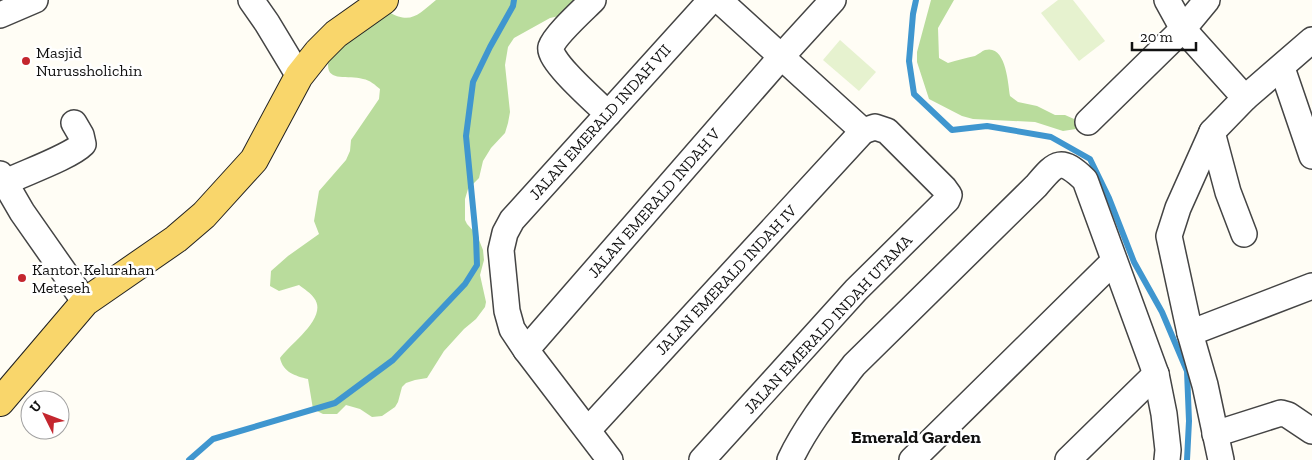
<svg xmlns="http://www.w3.org/2000/svg" width="1312" height="460" font-family="'Zilla Slab',serif">
<style>
.forest{fill:#b9dc9c}
.pitch{fill:#e6f2cf}
.lines{fill:none;stroke-linecap:round;stroke-linejoin:round}
.stream{stroke:#3f96cf;stroke-width:6}
.minor-casing{stroke:#444;stroke-width:28}
.primary-casing{stroke:#222;stroke-width:30}
.minor{stroke:#fff;stroke-width:25}
.primary{stroke:#f9d66b;stroke-width:28}
.poi-dot{fill:#c4262e;stroke:#fff;stroke-width:2}
.labels{text-anchor:middle;dominant-baseline:central;stroke-width:5;stroke-linejoin:round;paint-order:stroke}
.poi-label{font-size:16px;fill:#111;stroke:#fff;text-anchor:start}
.street-label{font-size:16px;fill:#111;stroke:#fff}
.neighbourhood-label{font-size:18px;font-weight:bold;fill:#111;stroke:#fff}
</style>
<rect width="100%" height="100%" fill="#fffdf5"/>
<!-- forest -->
<g class="forest">
<path d="M 436,0 L 581,0 L 559,16 L 550,18 L 514,38 L 508,47 L 505,65 L 510,112 L 508,123 L 505,133 L 491,148 L 483,161 L 479,178 L 468,189 L 465,199 L 465,220 L 467,224 L 477,235 L 483,250 L 484,260 L 480,275 L 486,302 L 485,307 L 476,319 L 464,329 L 444,351 L 427,378 L 415,380 L 406,383 L 402,387 L 398,402 L 395,407 L 382,416 L 372,417 L 360,409 L 346,405 L 337,414 L 323,414 L 313,409 L 308,379 C 295,376 283,372 280,358 C 290,344 329,317 314,298 C 311,293 304,289 299,285 L 279,291 L 270,286 L 271,271 L 288,256 L 319,234 L 314,221 L 319,191 L 346,160 L 350,151 L 351,140 L 379,99 L 380,89 C 375,85 370,80 363,79 C 345,74 321,85 330,54 L 389,12 C 411,25 419,14 436,0 Z"/>
<path d="M 931,0 L 954,0 L 938,28 L 939,58 L 948,63 C 957,60 966,58 975,56 C 979,54 982,51 985,50 C 1006,44 1008,83 1010,96 L 1018,102 L 1037,106 L 1055,115 L 1065,115 L 1074,119 L 1076,129 L 1063,131 L 1035,122 L 973,119 L 962,116 L 929,99 L 917,62 L 917,52 Z"/>
</g>
<!-- pitch -->
<g class="pitch">
<path d="M 1058,0 L 1073,0 L 1105,41 L 1079,61 L 1041,13 Z"/>
<path d="M 840,40 L 876,72 L 859,91 L 823,60 Z"/>
</g>
<g class="lines">
<!-- stream -->
<g class="stream">
<path d="M 916,0 L 913,14 L 909,61 L 914,94 L 952,130 L 987,126 L 1051,137 L 1090,159 L 1109,198 L 1134,262 L 1162,312 L 1187,371 L 1189,421 L 1187,460"/>
<path d="M 189,460 L 213,439 L 335,403 L 393,360 L 465,284 L 477,265 L 476,238 L 466,136 L 473,82 L 490,47 L 513,6 L 514,0"/>
</g>
<defs>
<g id="minor">
<path d="M 251,0 L 267,23 L 299,76"/>
<path d="M 593,0 C 583,10 555,35 551,47 C 547,60 597,103 608,114"/>
<path d="M 1167,0 L 1183,29 L 1245,98 L 1312,40"/>
<path d="M 0,15 L 35,0"/>
<path d="M 1282,68 L 1312,156"/>
<path d="M 1245,98 L 1212,132 L 1178,208 L 1169,236 L 1190,333 L 1312,286"/>
<path d="M 1088,122 L 1183,29 L 1207,0"/>
<path d="M 1212,132 L 1228,192 L 1244,234"/>
<path d="M 0,174 L 22,212 L 85,302"/>
<path d="M 6,182 C 24,173 70,157 83,144 L 81,135 L 74,123"/>
<path d="M 1190,333 L 1205,385 L 1221,460"/>
<path d="M 526,350 L 781,57 L 833,0"/>
<path d="M 588,430 L 863,131"/>
<path d="M 1215,434 L 1281,413 L 1288,415 L 1312,431"/>
<path d="M 610,460 L 526,350 L 512,329 L 507,311 L 501,250 L 505,233 L 512,220 L 711,0"/>
<path d="M 702,460 L 856,290 L 947,200 L 949,195 L 944,188 L 887,131 L 875,127 L 863,131 L 719,0"/>
<path d="M 790,460 C 806,426 831,395 854,365 L 1036,186 C 1056,163 1060,156 1085,180 L 1156,374 L 1164,414 L 1168,450 L 1167,460"/>
<path d="M 912,460 L 1114,261"/>
<path d="M 1068,460 L 1156,374"/>
</g>
<path id="primary" d="M 0,402 L 85,302 L 176,239 L 204,215 L 254,160 L 299,76 L 318,52 L 336,34 L 384,0"/>
</defs>
<!-- minor casing -->
<use href="#minor" class="minor-casing"/>
<!-- primary casing -->
<use href="#primary" class="primary-casing"/>
<!-- minor -->
<use href="#minor" class="minor"/>
<!-- primary -->
<use href="#primary" class="primary"/>
</g>
<!-- markers -->
<g class="poi-dot">
<circle cx="26" cy="61" r="5"/>
<circle cx="22" cy="278" r="5"/>
</g>
<g class="labels">
<!-- poi labels -->
<g class="poi-label">
<text x="36" y="52">Masjid<tspan x="36" dy="18">Nurussholichin</tspan></text>
<text x="32" y="269">Kantor Kelurahan<tspan x="32" dy="18">Meteseh</tspan></text>
</g>
<!-- street labels -->
<g class="street-label">
<text transform="translate(600 122) rotate(-48)">JALAN EMERALD INDAH VII</text>
<text transform="translate(654 203) rotate(-49)">JALAN EMERALD INDAH V</text>
<text transform="translate(726 280) rotate(-47)">JALAN EMERALD INDAH IV</text>
<text transform="translate(828 324) rotate(-47)">JALAN EMERALD INDAH UTAMA</text>
</g>
<!-- neighbourhood labels -->
<g class="neighbourhood-label">
<text x="916" y="437">Emerald Garden</text>
</g>
</g>
<!-- north arrow -->
<g transform="translate(45 415) rotate(312)"><circle r="24" fill="#ffffff" stroke="#a0a0a0"/>
<path d="M0-4L9 19L0 12L-9 19Z" fill="#c4262e"/>
<text y="-8" font-size="14" font-weight="bold" text-anchor="middle" fill="#111111">U</text>
</g>
<!-- scale -->
<path d="M1132 42v8h64v-8" fill="none" stroke="#111111" stroke-width="2.5"/>
<text x="1140" y="42" font-size="15" fill="#111111" stroke="#ffffff" stroke-width="4" paint-order="stroke">20 m</text>
</svg>
